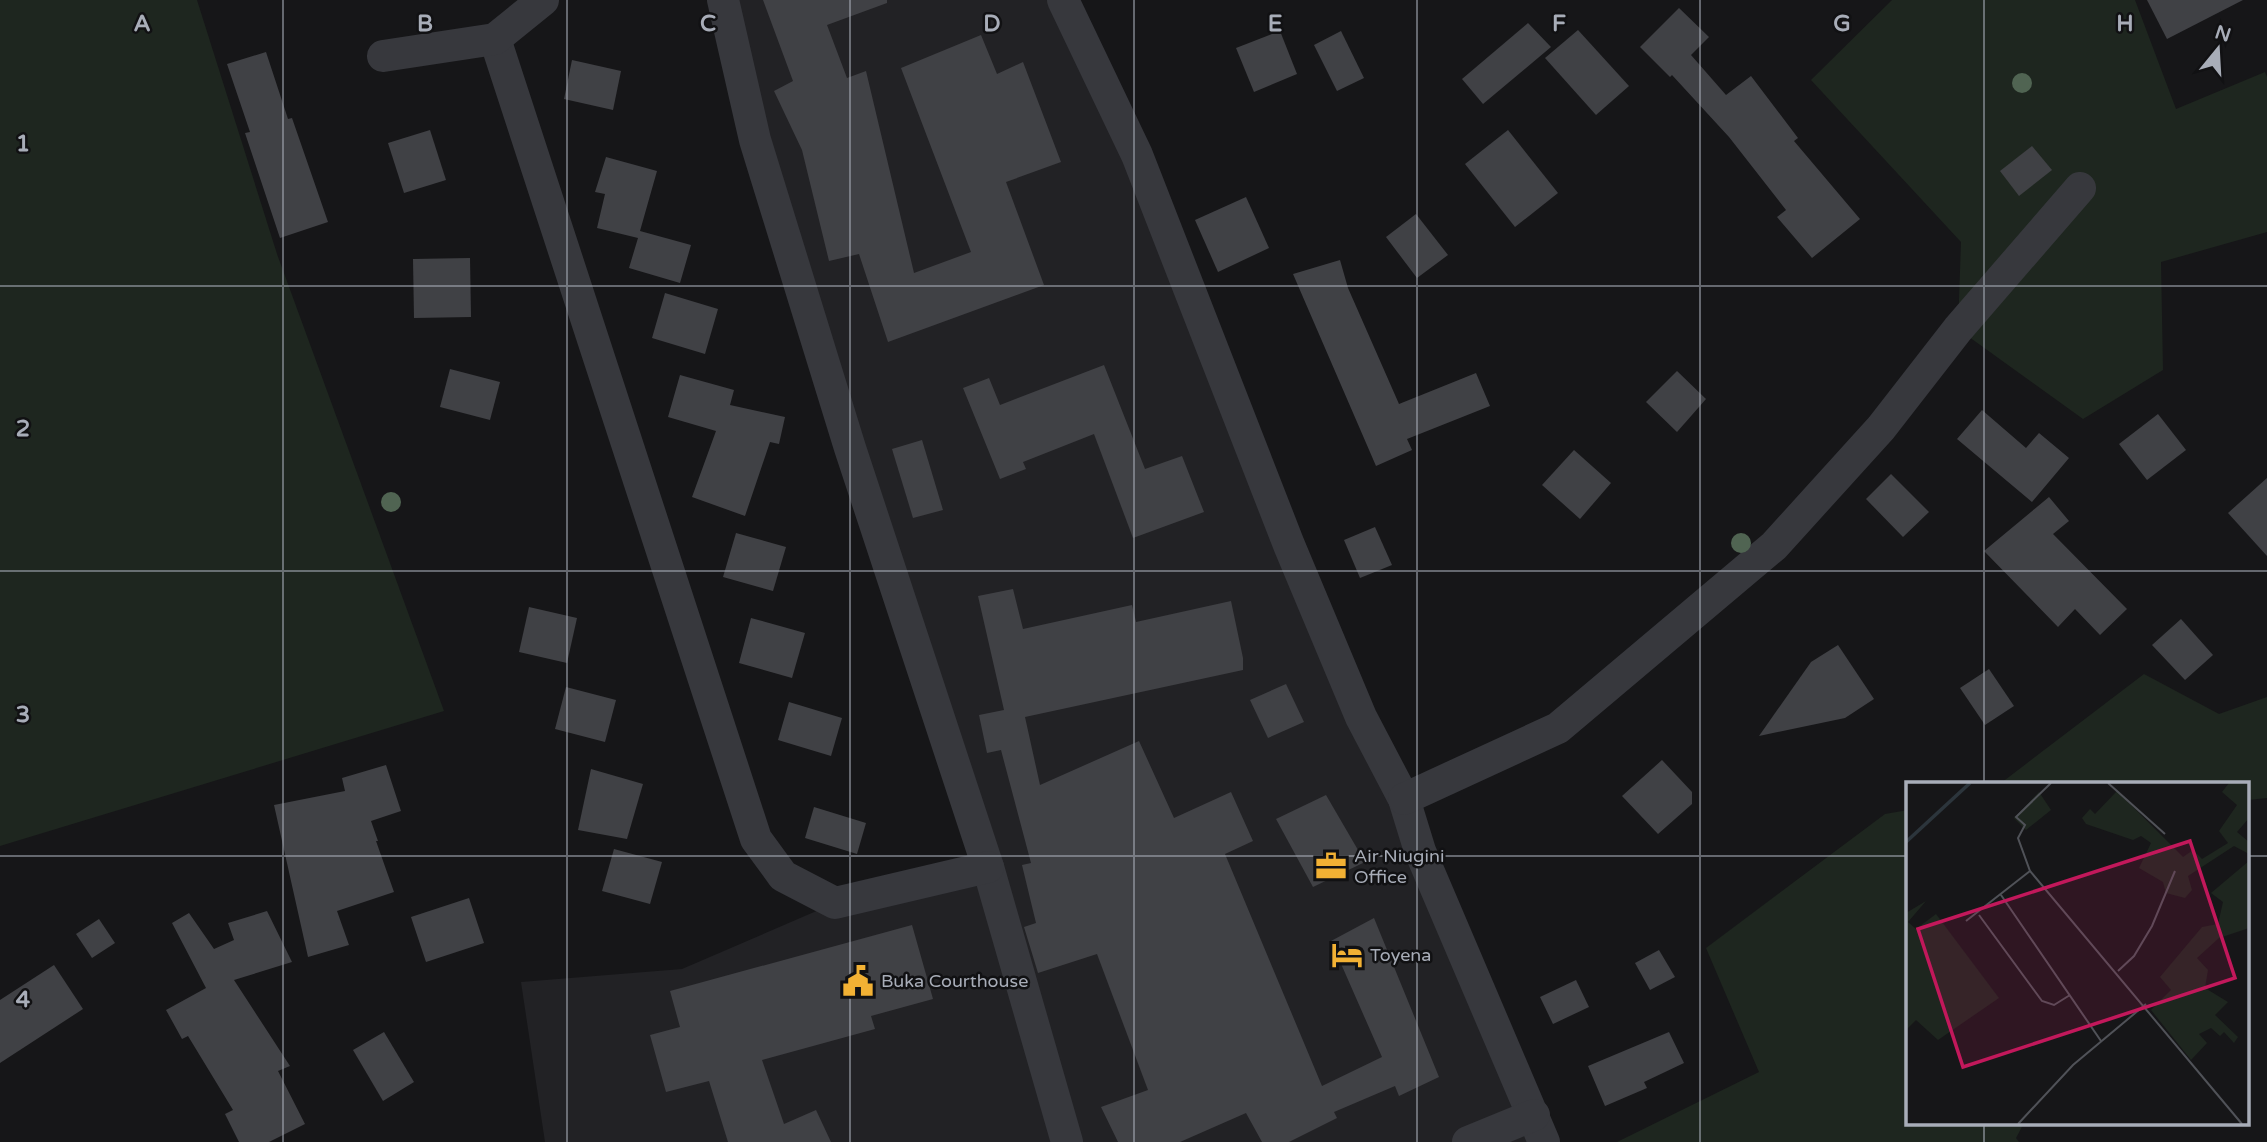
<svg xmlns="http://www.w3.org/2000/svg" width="2267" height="1142" font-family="'Varela Round',sans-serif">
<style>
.built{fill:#222225}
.green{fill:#1e261f}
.building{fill:#404145}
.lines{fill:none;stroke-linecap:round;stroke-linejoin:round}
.minor{stroke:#37383d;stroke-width:32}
.tree{fill:#506452}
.grid{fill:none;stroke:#a8adb8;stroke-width:2;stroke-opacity:0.55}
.labels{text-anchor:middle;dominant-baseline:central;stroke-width:5;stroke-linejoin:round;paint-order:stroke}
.poi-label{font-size:18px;fill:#a8adb8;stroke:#111113;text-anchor:start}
.inset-river{fill:none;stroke:#2c353c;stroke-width:3.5}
.inset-road{fill:none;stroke:#505258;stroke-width:2}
.view{fill:#c2185b;fill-opacity:0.15;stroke:#c2185b;stroke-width:3.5}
.inset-edge{fill:none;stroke:#a8adb8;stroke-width:3.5}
.grid-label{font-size:23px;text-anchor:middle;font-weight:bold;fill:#a8adb8;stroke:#111113;stroke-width:5;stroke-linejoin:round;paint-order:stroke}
</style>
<rect width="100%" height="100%" fill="#161618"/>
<!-- built -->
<path class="built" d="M 723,0 L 1063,0 L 1544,1142 L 545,1142 L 521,982 L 682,969 L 835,903 L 987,866 Z"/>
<!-- green -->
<g class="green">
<path d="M 0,0 L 197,0 L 277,254 L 444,711 L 0,846 Z"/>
<path d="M 1892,0 L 2135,0 L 2176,109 L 2265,72 L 2267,77 L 2267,232 L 2161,262 L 2163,370 L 2083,419 L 1958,329 L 1961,242 L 1811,80 Z"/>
<path d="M 2144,674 L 2219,714 L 2267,697 L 2267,798 L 2248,800 L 2248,783 L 2001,783 Z"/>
<path d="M 1908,810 L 1908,1123 L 2024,1123 L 2016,1138 L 2019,1142 L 1617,1142 L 1759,1072 L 1706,948 L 1885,814 Z"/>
</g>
<!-- building -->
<g class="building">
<path d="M 763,0 L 887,0 L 887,3 L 827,25 L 847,78 L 866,71 L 914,273 L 971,252 L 901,68 L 981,35 L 997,74 L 1023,62 L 1061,162 L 1006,182 L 1044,285 L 888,342 L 859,254 L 829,261 L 802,150 L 774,91 L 793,81 Z"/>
<path d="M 2147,0 L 2243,0 L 2167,39 Z"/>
<path d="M 1679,8 L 1709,37 L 1691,55 L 1726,95 L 1751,76 L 1798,138 L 1794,141 L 1860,219 L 1812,258 L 1777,217 L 1786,210 L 1729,137 L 1672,75 L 1670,77 L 1640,47 Z"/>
<path d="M 1528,23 L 1551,47 L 1483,104 L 1462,79 Z"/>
<path d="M 1578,30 L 1629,86 L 1596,115 L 1545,58 Z"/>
<path d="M 1280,31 L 1297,74 L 1254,92 L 1236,48 Z"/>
<path d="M 1341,31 L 1364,78 L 1337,91 L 1314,45 Z"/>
<path d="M 266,52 L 288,119 L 292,118 L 328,222 L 280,238 L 245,133 L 250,132 L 227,64 Z"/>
<path d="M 572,60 L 621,71 L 613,110 L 564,99 Z"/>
<path d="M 430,130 L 446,180 L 404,193 L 388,143 Z"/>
<path d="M 1508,130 L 1558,193 L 1515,227 L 1465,164 Z"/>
<path d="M 2032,146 L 2052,170 L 2019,196 L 2000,171 Z"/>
<path d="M 606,157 L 657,171 L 640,231 L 691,245 L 680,283 L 629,268 L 638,238 L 597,228 L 605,194 L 595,192 Z"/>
<path d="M 1246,197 L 1269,248 L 1218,272 L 1195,220 Z"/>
<path d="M 1416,214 L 1448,255 L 1417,278 L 1386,237 Z"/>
<path d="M 470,258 L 471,317 L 414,318 L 413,259 Z"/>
<path d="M 1340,260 L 1348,288 L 1399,404 L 1476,373 L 1490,406 L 1407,439 L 1412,450 L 1376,466 L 1293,274 Z"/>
<path d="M 665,293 L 718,309 L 705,354 L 652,338 Z"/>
<path d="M 1104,365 L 1145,469 L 1182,456 L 1204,512 L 1133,538 L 1094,434 L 1023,462 L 1026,469 L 1000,479 L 963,388 L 989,378 L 1000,405 Z"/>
<path d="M 450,369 L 500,382 L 490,420 L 440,407 Z"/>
<path d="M 1677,371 L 1706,399 L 1677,432 L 1646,402 Z"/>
<path d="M 680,375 L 734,390 L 730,405 L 785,417 L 779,444 L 770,442 L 745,516 L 692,497 L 716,431 L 668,417 Z"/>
<path d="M 1982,410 L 2026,448 L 2039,433 L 2069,458 L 2032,502 L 1957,439 Z"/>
<path d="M 2158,414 L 2186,450 L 2147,480 L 2119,444 Z"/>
<path d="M 922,440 L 943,510 L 913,518 L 892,449 Z"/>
<path d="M 1574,450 L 1611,483 L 1580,519 L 1542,485 Z"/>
<path d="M 1891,474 L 1929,512 L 1903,537 L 1866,499 Z"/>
<path d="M 2267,478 L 2267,556 L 2228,513 Z"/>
<path d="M 2049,497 L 2069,521 L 2053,534 L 2127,609 L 2100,635 L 2075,609 L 2058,627 L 1984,551 Z"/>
<path d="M 1375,527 L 1392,565 L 1360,578 L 1344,540 Z"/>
<path d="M 736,533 L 786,547 L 773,591 L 723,577 Z"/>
<path d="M 1013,589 L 1023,629 L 1132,605 L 1136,622 L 1231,601 L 1243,658 L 1243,670 L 1025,717 L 1040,785 L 1139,741 L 1174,818 L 1231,792 L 1253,841 L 1225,854 L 1322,1086 L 1382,1057 L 1331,941 L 1374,918 L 1439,1077 L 1399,1096 L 1395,1086 L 1334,1112 L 1337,1118 L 1289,1142 L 1262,1142 L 1246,1113 L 1180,1142 L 1118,1142 L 1101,1107 L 1148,1090 L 1097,954 L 1038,973 L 1024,927 L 1036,923 L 1022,865 L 1031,863 L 1001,750 L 987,753 L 979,715 L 1004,710 L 978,596 Z"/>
<path d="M 529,607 L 577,618 L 567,663 L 519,652 Z"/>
<path d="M 751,618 L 805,633 L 792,678 L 739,663 Z"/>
<path d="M 2181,619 L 2213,655 L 2185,680 L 2152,645 Z"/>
<path d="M 1838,645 L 1874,699 L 1845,718 L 1759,736 L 1811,662 Z"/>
<path d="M 1989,669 L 2014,706 L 1985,725 L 1960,688 Z"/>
<path d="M 1286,684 L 1304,722 L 1268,738 L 1250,700 Z"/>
<path d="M 566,687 L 616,700 L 605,742 L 555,729 Z"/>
<path d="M 789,702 L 842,718 L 831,756 L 778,740 Z"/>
<path d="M 1662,760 L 1692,792 L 1692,804 L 1658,834 L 1622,796 Z"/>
<path d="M 386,765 L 401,811 L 371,821 L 378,841 L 376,841 L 394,892 L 337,911 L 349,945 L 308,957 L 274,805 L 345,791 L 342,778 Z"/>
<path d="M 591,769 L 643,784 L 627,839 L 578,830 Z"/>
<path d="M 1326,795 L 1365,862 L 1313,887 L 1276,819 Z"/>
<path d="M 814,807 L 866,823 L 857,854 L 805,838 Z"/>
<path d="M 614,849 L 662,862 L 650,904 L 602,891 Z"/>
<path d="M 469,898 L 484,943 L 426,962 L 411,917 Z"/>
<path d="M 267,911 L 292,962 L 234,980 L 290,1066 L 278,1071 L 305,1124 L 269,1142 L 239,1142 L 225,1114 L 233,1110 L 188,1036 L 182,1039 L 166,1010 L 206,988 L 172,923 L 189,913 L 214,949 L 234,940 L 228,923 Z"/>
<path d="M 99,919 L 115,943 L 92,958 L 76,934 Z"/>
<path d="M 912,925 L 933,999 L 871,1016 L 875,1029 L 762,1060 L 784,1124 L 816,1110 L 831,1142 L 728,1142 L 709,1081 L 666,1092 L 650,1035 L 680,1027 L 670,991 Z"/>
<path d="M 1659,950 L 1675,977 L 1650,990 L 1635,963 Z"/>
<path d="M 54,965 L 83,1009 L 0,1063 L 0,1000 Z"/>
<path d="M 1576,980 L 1589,1007 L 1553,1024 L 1540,997 Z"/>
<path d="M 384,1032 L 414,1082 L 383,1101 L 353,1050 Z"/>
<path d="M 1669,1032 L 1684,1063 L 1644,1082 L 1647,1088 L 1605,1106 L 1588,1066 Z"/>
</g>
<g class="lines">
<!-- minor -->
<g class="minor">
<path d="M 723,0 L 755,140 L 850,448 L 988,867 L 1067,1142"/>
<path d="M 1063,0 L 1137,155 L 1289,545 L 1361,717 L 1404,799 L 1420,851 L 1544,1142"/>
<path d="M 495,39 L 756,839 L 783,876 L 835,903 L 988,867"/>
<path d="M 383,56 L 495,39 L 543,0"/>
<path d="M 1404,799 L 1558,728 L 1774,546 L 1881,428 L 1958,329 L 2080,188"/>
<path d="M 1468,1142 L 1534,1115"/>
</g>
</g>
<!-- trees -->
<g class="tree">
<circle cx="2022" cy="83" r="10"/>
<circle cx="391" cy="502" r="10"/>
<circle cx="1741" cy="543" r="10"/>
</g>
<!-- grid -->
<path class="grid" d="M 283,0 L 283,1142M 567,0 L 567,1142M 850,0 L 850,1142M 1134,0 L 1134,1142M 1417,0 L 1417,1142M 1700,0 L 1700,1142M 1984,0 L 1984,783M 0,286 L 2267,286M 0,571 L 2267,571M 0,856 L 1908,856M 2248,856 L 2267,856M 1984,1123 L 1984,1142"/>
<!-- icons -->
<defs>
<symbol id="office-bare" viewBox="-9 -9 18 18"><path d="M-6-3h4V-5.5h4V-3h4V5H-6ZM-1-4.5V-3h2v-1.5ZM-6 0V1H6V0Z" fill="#f2b134" stroke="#111113" stroke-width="2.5" paint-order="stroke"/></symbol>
<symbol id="hotel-bare" viewBox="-9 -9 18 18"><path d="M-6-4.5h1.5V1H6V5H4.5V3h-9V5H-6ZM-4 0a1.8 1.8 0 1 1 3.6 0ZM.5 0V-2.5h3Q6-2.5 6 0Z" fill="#f2b134" stroke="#111113" stroke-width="2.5" paint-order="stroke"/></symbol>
<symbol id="civic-bare" viewBox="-9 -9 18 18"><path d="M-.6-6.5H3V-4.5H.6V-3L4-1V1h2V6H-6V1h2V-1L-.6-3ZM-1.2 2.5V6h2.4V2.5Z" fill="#f2b134" stroke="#111113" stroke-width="2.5" paint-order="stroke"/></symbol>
</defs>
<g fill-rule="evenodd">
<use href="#office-bare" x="1309" y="844" width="44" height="44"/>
<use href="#hotel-bare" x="1325" y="933" width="44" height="44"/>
<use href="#civic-bare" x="836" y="959" width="44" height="44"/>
</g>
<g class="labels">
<!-- poi labels -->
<g class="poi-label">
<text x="1354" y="856">Air Niugini<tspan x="1354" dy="21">Office</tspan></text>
<text x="1370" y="955">Toyena</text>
<text x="881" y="981">Buka Courthouse</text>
</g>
</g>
<!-- overview -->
<g transform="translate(1906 782)">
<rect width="343" height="343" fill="#161618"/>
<path d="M 323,1 L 343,1 L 343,36 L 331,50 L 343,60 L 343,72 L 328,64 L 282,94 L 286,108 L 279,116 L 260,111 L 257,100 L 233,86 L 245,61 L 235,54 L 227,58 L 180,42 L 176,36 L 184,27 L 189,32 L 211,9 L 277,75 L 287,68 L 296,77 L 322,61 L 313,49 L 331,23 L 316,10 ZM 133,10 L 145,28 L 120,48 L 108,36 ZM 343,79 L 343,146 L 313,156 L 291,176 L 302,188 L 299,206 L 322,220 L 309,233 L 332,255 L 328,261 L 318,250 L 314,254 L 305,246 L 293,252 L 301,261 L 285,278 L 245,228 L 265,208 L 254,195 L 296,145 L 312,142 L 317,120 L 305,111 ZM 20,119 L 2,140 L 10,147 L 30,132 L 93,216 L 32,258 L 10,238 L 0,248 L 0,131 Z" fill="#1e261f"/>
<path class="inset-river" d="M 0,60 L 64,1"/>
<path class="inset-road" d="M 145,1 L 110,35 L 119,43 L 112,56 L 124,89 L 336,342M 202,1 L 259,52M 95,113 L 195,259M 73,133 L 136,219 L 148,223 L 164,213M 60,139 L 124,89M 212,189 L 228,174 L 246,144 L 269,89M 112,342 L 167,283 L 240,222"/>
<path class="view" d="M 284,59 L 329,196 L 57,285 L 12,147 Z"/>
<rect width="343" height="343" class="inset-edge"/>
</g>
<g class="grid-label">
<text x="142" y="31">A</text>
<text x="425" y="31">B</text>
<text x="708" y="31">C</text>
<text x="992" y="31">D</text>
<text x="1275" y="31">E</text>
<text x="1559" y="31">F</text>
<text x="1842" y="31">G</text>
<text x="2125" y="31">H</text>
<text x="23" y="151">1</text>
<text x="23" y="436">2</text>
<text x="23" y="722">3</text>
<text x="23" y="1007">4</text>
</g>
<!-- north arrow -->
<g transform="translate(2218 49) rotate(18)" stroke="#111113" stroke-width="5" paint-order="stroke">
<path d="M0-5L12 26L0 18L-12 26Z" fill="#a8adb8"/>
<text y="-10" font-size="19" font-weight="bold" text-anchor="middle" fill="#a8adb8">N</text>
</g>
</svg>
